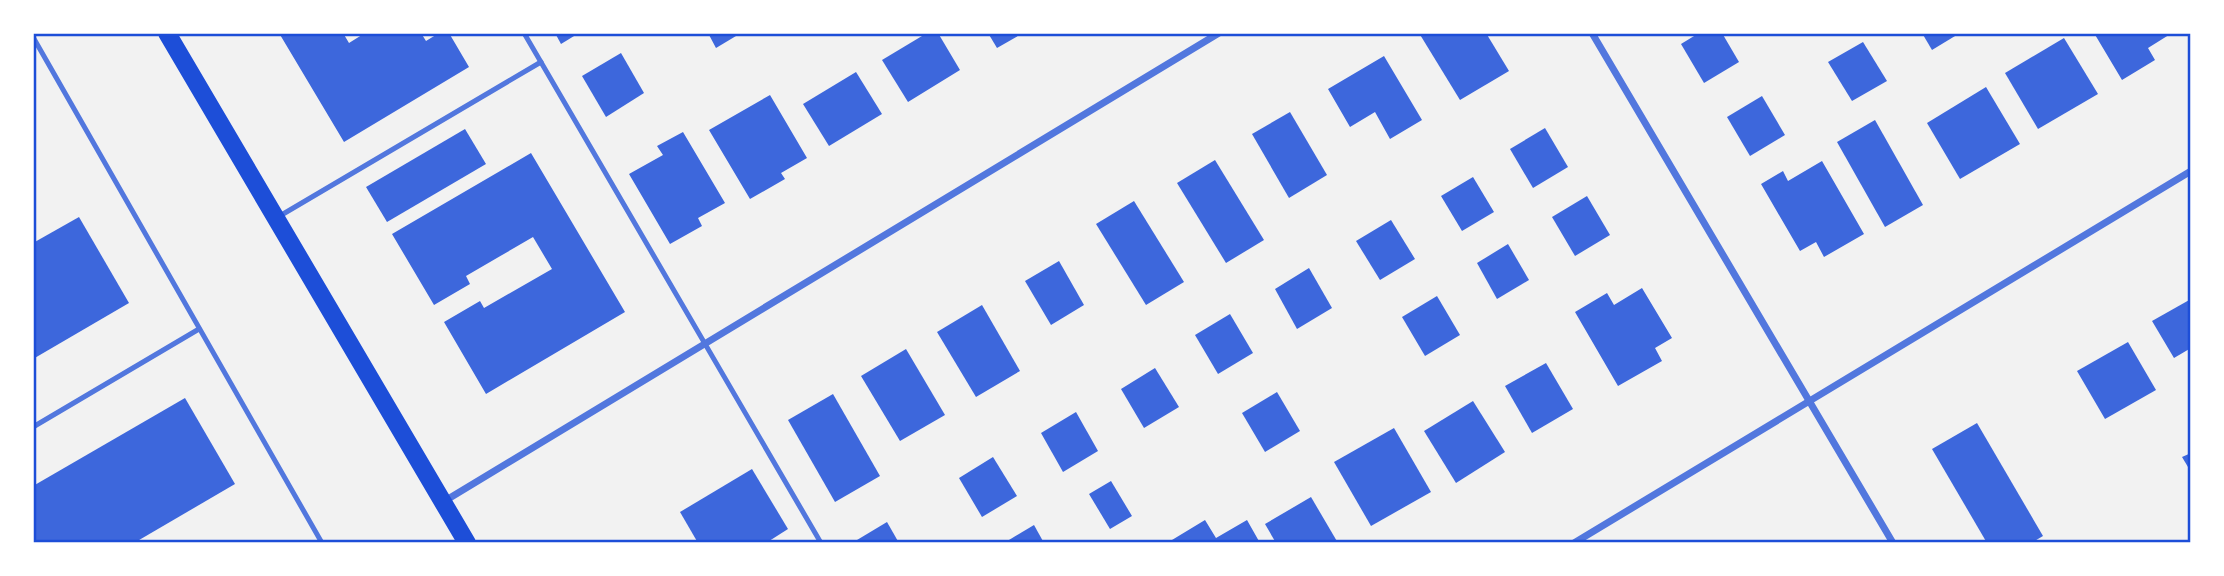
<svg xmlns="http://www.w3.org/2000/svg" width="2224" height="576" font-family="Figtree,sans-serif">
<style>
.building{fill:#3d67dc}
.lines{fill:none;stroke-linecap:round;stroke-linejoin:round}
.service{stroke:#5277de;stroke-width:5}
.minor{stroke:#5277de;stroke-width:7}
.primary{stroke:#1d4ed8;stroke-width:18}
.neatline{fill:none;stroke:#1d4ed8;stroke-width:2.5}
</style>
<rect width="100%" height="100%" fill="#f2f2f2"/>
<!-- building -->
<g class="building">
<path d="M 279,33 L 343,33 L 349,43 L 365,33 L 421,33 L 426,41 L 439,33 L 449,33 L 469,67 L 344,142 Z"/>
<path d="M 555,33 L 579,33 L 561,44 Z"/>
<path d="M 708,33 L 741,33 L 716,48 Z"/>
<path d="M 927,33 L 938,33 L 960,70 L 908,102 L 882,60 Z"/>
<path d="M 988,33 L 1023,33 L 997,48 Z"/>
<path d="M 1419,33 L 1486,33 L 1509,71 L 1460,100 Z"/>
<path d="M 1699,33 L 1722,33 L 1739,62 L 1704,83 L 1681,44 Z"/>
<path d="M 1922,33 L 1960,33 L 1932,50 Z"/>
<path d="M 2094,33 L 2172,33 L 2148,48 L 2155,60 L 2122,80 Z"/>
<path d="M 2064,38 L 2098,94 L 2038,129 L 2005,73 Z"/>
<path d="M 1863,42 L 1887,81 L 1852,101 L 1828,62 Z"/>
<path d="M 621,53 L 644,93 L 606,117 L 582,76 Z"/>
<path d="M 1384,56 L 1422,120 L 1390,139 L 1375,112 L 1350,127 L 1328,89 Z"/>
<path d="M 856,72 L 882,114 L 829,146 L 803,104 Z"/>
<path d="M 1986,87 L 2020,144 L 1960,179 L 1927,123 Z"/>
<path d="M 770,95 L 807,158 L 781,173 L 785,179 L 750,199 L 709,130 Z"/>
<path d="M 1762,96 L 1785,135 L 1750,156 L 1727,117 Z"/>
<path d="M 1290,112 L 1327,175 L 1289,198 L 1252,134 Z"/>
<path d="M 1875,120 L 1923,205 L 1885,227 L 1837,142 Z"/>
<path d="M 1545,128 L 1568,167 L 1533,188 L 1510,149 Z"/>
<path d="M 465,129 L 486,164 L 387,222 L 366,187 Z"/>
<path d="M 683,132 L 725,203 L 698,218 L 702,226 L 670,244 L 629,174 L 663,155 L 657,146 Z"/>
<path d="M 531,153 L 625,312 L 486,394 L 444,322 L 480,301 L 484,308 L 552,269 L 533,237 L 466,276 L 470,284 L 434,305 L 392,234 Z"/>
<path d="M 1215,160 L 1264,240 L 1226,263 L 1177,183 Z"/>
<path d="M 1822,161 L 1864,234 L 1824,257 L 1816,242 L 1800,251 L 1761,184 L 1783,171 L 1788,181 Z"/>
<path d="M 1473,177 L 1494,212 L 1462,231 L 1441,196 Z"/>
<path d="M 1587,196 L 1610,235 L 1575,256 L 1552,217 Z"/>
<path d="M 1134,201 L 1184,282 L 1146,305 L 1096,224 Z"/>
<path d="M 79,217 L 129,303 L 33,359 L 33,243 Z"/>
<path d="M 1391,220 L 1415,259 L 1380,280 L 1356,241 Z"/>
<path d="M 1508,244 L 1529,280 L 1497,299 L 1477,263 Z"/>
<path d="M 1059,261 L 1084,305 L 1051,325 L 1025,281 Z"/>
<path d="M 1309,268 L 1332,308 L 1297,329 L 1275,289 Z"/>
<path d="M 1642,288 L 1672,338 L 1655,348 L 1662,361 L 1618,386 L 1575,312 L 1607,293 L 1614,305 Z"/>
<path d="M 1437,296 L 1460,335 L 1425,356 L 1402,317 Z"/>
<path d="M 2191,299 L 2191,348 L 2174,358 L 2152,321 Z"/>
<path d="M 982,305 L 1020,371 L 976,397 L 937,332 Z"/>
<path d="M 1230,314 L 1253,353 L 1218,374 L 1195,335 Z"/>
<path d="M 2128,342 L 2156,390 L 2105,419 L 2077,371 Z"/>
<path d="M 906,349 L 945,415 L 900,441 L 861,376 Z"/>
<path d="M 1546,363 L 1573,409 L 1532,433 L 1505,386 Z"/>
<path d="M 1155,368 L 1179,407 L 1144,428 L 1121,389 Z"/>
<path d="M 1277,392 L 1300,431 L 1265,452 L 1242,413 Z"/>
<path d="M 833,394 L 880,476 L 835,502 L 788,420 Z"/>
<path d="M 185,398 L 235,484 L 134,543 L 33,543 L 33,486 Z"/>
<path d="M 1473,401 L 1505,452 L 1456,483 L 1424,431 Z"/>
<path d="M 1076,412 L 1098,451 L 1063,472 L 1041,433 Z"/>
<path d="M 1977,423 L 2043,536 L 2031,543 L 1987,543 L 1932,449 Z"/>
<path d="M 1394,428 L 1431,492 L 1371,526 L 1334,462 Z"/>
<path d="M 2191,453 L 2191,472 L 2182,457 Z"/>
<path d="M 993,457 L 1017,496 L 982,517 L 959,478 Z"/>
<path d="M 752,469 L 788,529 L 766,543 L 698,543 L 680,512 Z"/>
<path d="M 1111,481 L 1132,516 L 1110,529 L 1089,494 Z"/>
<path d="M 1311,497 L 1338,543 L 1276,543 L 1265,524 Z"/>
<path d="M 1205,520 L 1216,538 L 1247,520 L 1260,543 L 1167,543 Z"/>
<path d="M 887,522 L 899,543 L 852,543 Z"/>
<path d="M 1034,525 L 1044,543 L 1004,543 Z"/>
</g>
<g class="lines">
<!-- service -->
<g class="service">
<path d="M 524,33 L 821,543"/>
<path d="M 33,37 L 322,543"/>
<path d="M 278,217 L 541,62"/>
<path d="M 33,427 L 199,329"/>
</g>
<!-- minor -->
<g class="minor">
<path d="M 1592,33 L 1893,543"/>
<path d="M 443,502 L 1219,33"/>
<path d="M 1574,543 L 2191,171"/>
</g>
<!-- primary -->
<path class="primary" d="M 167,33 L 467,543"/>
</g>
<!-- border -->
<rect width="2224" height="576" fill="none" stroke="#ffffff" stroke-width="70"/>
<rect x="35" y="35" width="2154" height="506" class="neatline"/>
</svg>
